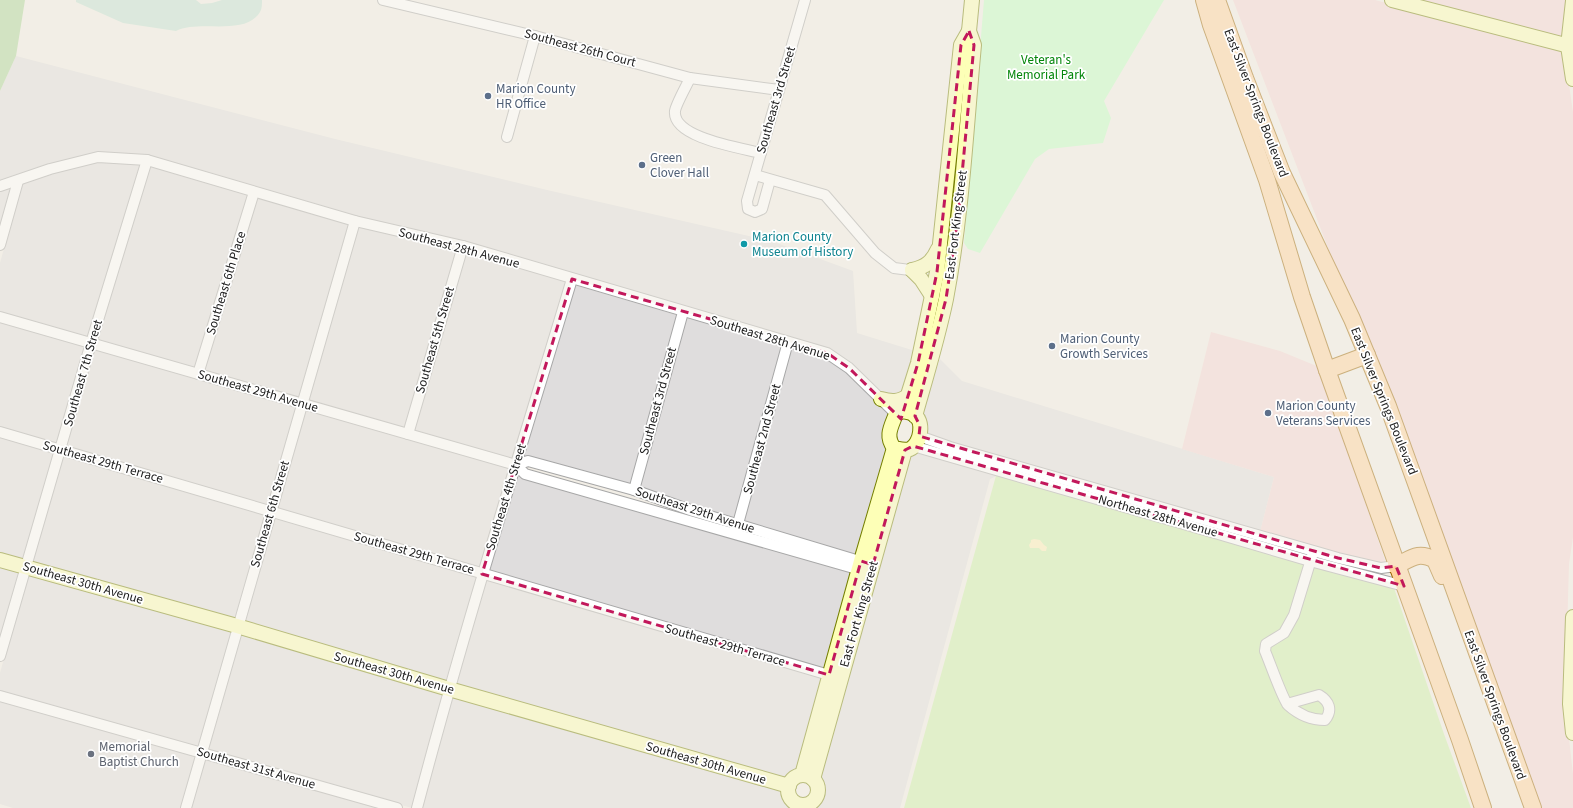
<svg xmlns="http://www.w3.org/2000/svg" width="1573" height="808" font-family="'Source Sans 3',sans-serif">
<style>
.residential{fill:#dfdddd}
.commercial{fill:#f4d5d4}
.grass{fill:#cdf0a8}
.forest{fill:#abd597}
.wetland{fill:#c1e1d2}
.sand{fill:#ffefb7}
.park{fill:#c0ffc4}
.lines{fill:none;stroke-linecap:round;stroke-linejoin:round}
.street-casing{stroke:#a7a7a7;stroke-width:12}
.secondary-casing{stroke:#747f00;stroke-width:16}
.primary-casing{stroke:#9d6500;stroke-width:18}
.street{stroke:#fff;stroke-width:10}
.secondary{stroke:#fdffb7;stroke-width:14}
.primary{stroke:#ffd39e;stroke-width:16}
.marked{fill:none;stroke:#c2185b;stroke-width:3;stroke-dasharray:8 5;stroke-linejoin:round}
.service-dot{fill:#5c6f8a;stroke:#fff;stroke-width:1.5}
.culture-dot{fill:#0f9aa8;stroke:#fff;stroke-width:1.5}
.worship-dot{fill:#6b7280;stroke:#fff;stroke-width:1.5}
.labels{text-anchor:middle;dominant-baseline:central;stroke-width:3.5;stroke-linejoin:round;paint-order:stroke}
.street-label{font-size:13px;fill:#202020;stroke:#fff}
.park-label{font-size:13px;fill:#028609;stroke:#fff}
.service-label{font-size:13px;fill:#4e5e75;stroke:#fff;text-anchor:start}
.culture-label{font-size:13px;fill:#0d838f;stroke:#fff;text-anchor:start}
.worship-label{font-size:13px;fill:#5b616d;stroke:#fff;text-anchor:start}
</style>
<rect width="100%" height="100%" fill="#f2eee6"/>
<!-- residential -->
<g class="residential">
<path d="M 16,56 L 335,139 L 547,190 L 771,241 L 853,271 L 857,333 L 915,351 L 903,394 L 883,396 L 852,365 L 144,154 L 96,153 L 17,176 L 15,176 L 14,177 L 0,182 L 0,91 Z"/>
<path d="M 99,162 L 140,164 L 88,337 L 0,313 L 0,263 L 22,184 L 51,173 Z"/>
<path d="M 150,165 L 248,194 L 195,369 L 97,340 Z"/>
<path d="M 11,188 L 0,227 L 0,191 Z"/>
<path d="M 257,197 L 349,224 L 298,398 L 204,372 Z"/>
<path d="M 359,226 L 457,249 L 404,428 L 308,400 Z"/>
<path d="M 466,252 L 566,282 L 513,460 L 413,431 Z"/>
<path d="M 575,285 L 677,315 L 630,485 L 523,458 Z"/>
<path d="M 687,317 L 782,345 L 735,519 L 639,488 Z"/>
<path d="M 0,321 L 85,345 L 57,445 L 0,428 Z"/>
<path d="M 792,347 L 825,357 L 846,371 L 891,415 L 888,448 L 857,556 L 744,522 Z"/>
<path d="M 95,348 L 296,406 L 268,506 L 66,447 Z"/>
<path d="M 940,359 L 962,381 L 1274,477 L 1260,532 L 951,443 L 924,433 L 922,416 L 927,394 Z"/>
<path d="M 305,408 L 510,468 L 479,568 L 277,508 Z"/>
<path d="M 0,436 L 54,453 L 22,562 L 0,555 Z"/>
<path d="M 915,451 L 999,475 L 990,479 L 900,808 L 810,808 L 815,806 L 822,796 L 820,780 L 909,453 Z"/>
<path d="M 63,455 L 265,514 L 234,621 L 31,564 Z"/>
<path d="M 519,474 L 524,478 L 688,526 L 853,572 L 825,670 L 488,571 Z"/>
<path d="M 275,517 L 477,576 L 445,683 L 243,624 Z"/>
<path d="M 0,564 L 19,570 L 0,638 Z"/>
<path d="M 28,572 L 232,629 L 198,748 L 0,692 L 0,673 Z"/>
<path d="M 486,579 L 823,678 L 798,772 L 792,774 L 786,781 L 455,686 Z"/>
<path d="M 241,632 L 443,692 L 412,808 L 207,750 Z"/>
<path d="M 452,694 L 784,789 L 786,798 L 790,803 L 788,808 L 422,808 Z"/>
<path d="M 0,701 L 195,756 L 181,808 L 13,808 L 0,804 Z"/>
<path d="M 205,758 L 381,808 L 191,808 Z"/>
</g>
<!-- commercial -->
<g class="commercial">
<path d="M 1233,0 L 1375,0 L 1564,50 L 1573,112 L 1573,537 L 1569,564 L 1565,703 L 1573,774 L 1573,808 L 1538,808 L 1348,300 Z"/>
<path d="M 1408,0 L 1568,0 L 1564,41 Z"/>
<path d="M 1211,332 L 1280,351 L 1319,367 L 1386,563 L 1381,563 L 1339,554 L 1260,532 L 1274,477 L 1182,449 Z"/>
</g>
<!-- grass -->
<path class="grass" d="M 997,472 L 1394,588 L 1444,734 L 1471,808 L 904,808 Z"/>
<!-- forest -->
<path class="forest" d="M 0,0 L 25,0 L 16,56 L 0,91 Z"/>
<!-- wetland -->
<path class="wetland" d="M 76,0 L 196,0 L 201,4 L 212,3 L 222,0 L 262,0 C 262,4 262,9 260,12 C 245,37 199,19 176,31 L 123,23 L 76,2 Z"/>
<!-- sand -->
<path class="sand" d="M 1034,539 L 1040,540 L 1044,545 L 1047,547 L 1046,551 L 1042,551 L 1039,548 L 1030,548 L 1029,545 L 1031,542 L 1031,540 Z"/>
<!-- park -->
<path class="park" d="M 984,0 L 1164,0 L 1104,101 L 1111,118 L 1103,143 L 1049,149 L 1035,159 L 980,253 L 968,249 L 964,243 Z"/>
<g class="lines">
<defs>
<g id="street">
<path d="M 383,0 L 535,36 L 690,78 L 779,90"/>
<path d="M 690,78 C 687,85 676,104 675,111 C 672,138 742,148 761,153"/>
<path d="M 507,137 L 535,36"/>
<path d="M 755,175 L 825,195 L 875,253 L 894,268 L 918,271"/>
<path d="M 770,180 L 762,209 L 755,212 L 748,209 L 747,201 L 805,0"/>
<path d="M 0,186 L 50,169 L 98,157 L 147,160 L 355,221 L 463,246 L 827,353 L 849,368 L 896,414"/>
<path d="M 0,245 L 18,181"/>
<path d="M 0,317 L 516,465 L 525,474 L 864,571"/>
<path d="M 198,374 L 254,192"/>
<path d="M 0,432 L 829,675"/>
<path d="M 408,434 L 463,246"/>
<path d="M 919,436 L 950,447 L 1338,558 L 1381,568 L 1396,566"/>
<path d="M 913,446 L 1215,533 L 1310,561 L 1404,586"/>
<path d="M 516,465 L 528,461 L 634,490 L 693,511 L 866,563"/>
<path d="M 634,490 L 683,312"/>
<path d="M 736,531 L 788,342"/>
<path d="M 0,656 L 91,343 L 147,160"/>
<path d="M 0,696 L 397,808"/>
<path d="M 1287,704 L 1319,695 C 1329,701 1333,710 1325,720 C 1311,720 1298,714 1288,705 C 1283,700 1269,660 1265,651 L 1266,644 L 1284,633 L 1294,615 L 1312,556"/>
<path d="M 186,808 L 355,221"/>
<path d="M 417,808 C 464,630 519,455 572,279"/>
</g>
<g id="secondary">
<path d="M 1392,0 L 1573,47"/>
<path d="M 1573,1 L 1568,46 L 1573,79"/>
<path d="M 912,270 C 926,267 932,262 938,249"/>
<path d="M 912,270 L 921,279 L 932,296"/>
<path d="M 881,399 C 892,402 898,402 908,396"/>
<path d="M 903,411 L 918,363 L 937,272 L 961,45 L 969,31"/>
<path d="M 903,411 C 906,412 910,412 913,414 C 925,420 921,444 910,449 C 905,451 899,449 894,448 C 885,436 891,427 896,414 Z"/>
<path d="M 915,416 C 926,377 938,338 946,299 C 962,215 966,130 974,45 L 969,31 L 972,0"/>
<path d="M 0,560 L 237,626 L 449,689 L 789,786"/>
<path d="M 1573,617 L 1570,704 L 1573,733"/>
<path d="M 802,775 L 861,561 L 894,448"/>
<circle cx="803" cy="790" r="15"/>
<path d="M 813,779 L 905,450"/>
</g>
<g id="primary">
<path d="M 1204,0 L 1211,25 L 1267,180 L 1302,297 L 1327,370 L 1460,740 L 1483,808"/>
<path d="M 1217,0 L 1245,78 L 1282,173 L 1352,319 L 1388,406 L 1533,808"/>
<path d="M 1327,370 L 1367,355"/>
<path d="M 1396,566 C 1412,558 1418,551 1435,560 L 1442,576"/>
</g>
</defs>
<!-- street casing -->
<use href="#street" class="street-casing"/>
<!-- secondary casing -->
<use href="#secondary" class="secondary-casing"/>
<!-- primary casing -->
<use href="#primary" class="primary-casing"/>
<!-- street -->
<use href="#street" class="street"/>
<!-- secondary -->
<use href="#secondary" class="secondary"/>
<!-- primary -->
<use href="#primary" class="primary"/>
</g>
<!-- marked area -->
<path d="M0 0H1573V808H0ZM 969,31 L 974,45 L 958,218 L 946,299 L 915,416 L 920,426 L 919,436 L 1338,558 L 1381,568 L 1396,566 L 1404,586 L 913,446 L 905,450 L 873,565 L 861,561 L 829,675 L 482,574 L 572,279 L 827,353 L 849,368 L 901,419 L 918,363 L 937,272 L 961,45 Z" fill="#f2eee6" fill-opacity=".55" fill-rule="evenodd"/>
<path class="marked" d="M 969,31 L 974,45 L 958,218 L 946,299 L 915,416 L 920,426 L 919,436 L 1338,558 L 1381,568 L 1396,566 L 1404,586 L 913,446 L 905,450 L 873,565 L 861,561 L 829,675 L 482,574 L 572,279 L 827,353 L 849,368 L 901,419 L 918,363 L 937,272 L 961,45 Z"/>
<!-- markers -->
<g class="service-dot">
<circle cx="488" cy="96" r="4"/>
<circle cx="642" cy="165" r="4"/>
<circle cx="1052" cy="346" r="4"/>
<circle cx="1268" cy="413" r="4"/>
</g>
<circle class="culture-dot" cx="744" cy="244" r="4"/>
<circle class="worship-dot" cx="91" cy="754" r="4"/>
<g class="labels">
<!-- street labels -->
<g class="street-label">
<text transform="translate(580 48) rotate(15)">Southeast 26th Court</text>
<text transform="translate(776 100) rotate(-74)">Southeast 3rd Street</text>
<text transform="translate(1256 103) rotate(69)">East Silver Springs Boulevard</text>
<text transform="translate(956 225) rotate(-83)">East Fort King Street</text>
<text transform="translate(459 248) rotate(15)">Southeast 28th Avenue</text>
<text transform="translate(226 283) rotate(-73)">Southeast 6th Place</text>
<text transform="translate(770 338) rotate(17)">Southeast 28th Avenue</text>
<text transform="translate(435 340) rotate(-74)">Southeast 5th Street</text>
<text transform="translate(83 373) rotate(-74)">Southeast 7th Street</text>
<text transform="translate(258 391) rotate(16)">Southeast 29th Avenue</text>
<text transform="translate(658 401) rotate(-75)">Southeast 3rd Street</text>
<text transform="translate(1384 401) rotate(68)">East Silver Springs Boulevard</text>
<text transform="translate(762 439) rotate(-75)">Southeast 2nd Street</text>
<text transform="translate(103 462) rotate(16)">Southeast 29th Terrace</text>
<text transform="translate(506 497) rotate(-73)">Southeast 4th Street</text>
<text transform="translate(695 510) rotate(18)">Southeast 29th Avenue</text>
<text transform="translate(270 514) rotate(-74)">Southeast 6th Street</text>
<text transform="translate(1158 516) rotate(16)">Northeast 28th Avenue</text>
<text transform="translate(414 553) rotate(16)">Southeast 29th Terrace</text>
<text transform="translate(83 583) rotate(16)">Southeast 30th Avenue</text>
<text transform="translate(859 614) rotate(-74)">East Fort King Street</text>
<text transform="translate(725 645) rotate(16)">Southeast 29th Terrace</text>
<text transform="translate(394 673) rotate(16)">Southeast 30th Avenue</text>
<text transform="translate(1495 705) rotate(70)">East Silver Springs Boulevard</text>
<text transform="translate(706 763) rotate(16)">Southeast 30th Avenue</text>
<text transform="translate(256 768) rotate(16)">Southeast 31st Avenue</text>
</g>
<!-- park labels -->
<g class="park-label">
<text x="1046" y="60">Veteran's<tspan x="1046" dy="15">Memorial Park</tspan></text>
</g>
<!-- service labels -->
<g class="service-label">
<text x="496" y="89">Marion County<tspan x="496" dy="15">HR Office</tspan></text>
<text x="650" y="158">Green<tspan x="650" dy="15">Clover Hall</tspan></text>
<text x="1060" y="339">Marion County<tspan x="1060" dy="15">Growth Services</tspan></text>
<text x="1276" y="406">Marion County<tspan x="1276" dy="15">Veterans Services</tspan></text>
</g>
<!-- culture labels -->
<g class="culture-label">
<text x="752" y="237">Marion County<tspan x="752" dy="15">Museum of History</tspan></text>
</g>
<!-- worship labels -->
<g class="worship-label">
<text x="99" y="747">Memorial<tspan x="99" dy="15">Baptist Church</tspan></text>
</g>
</g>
</svg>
